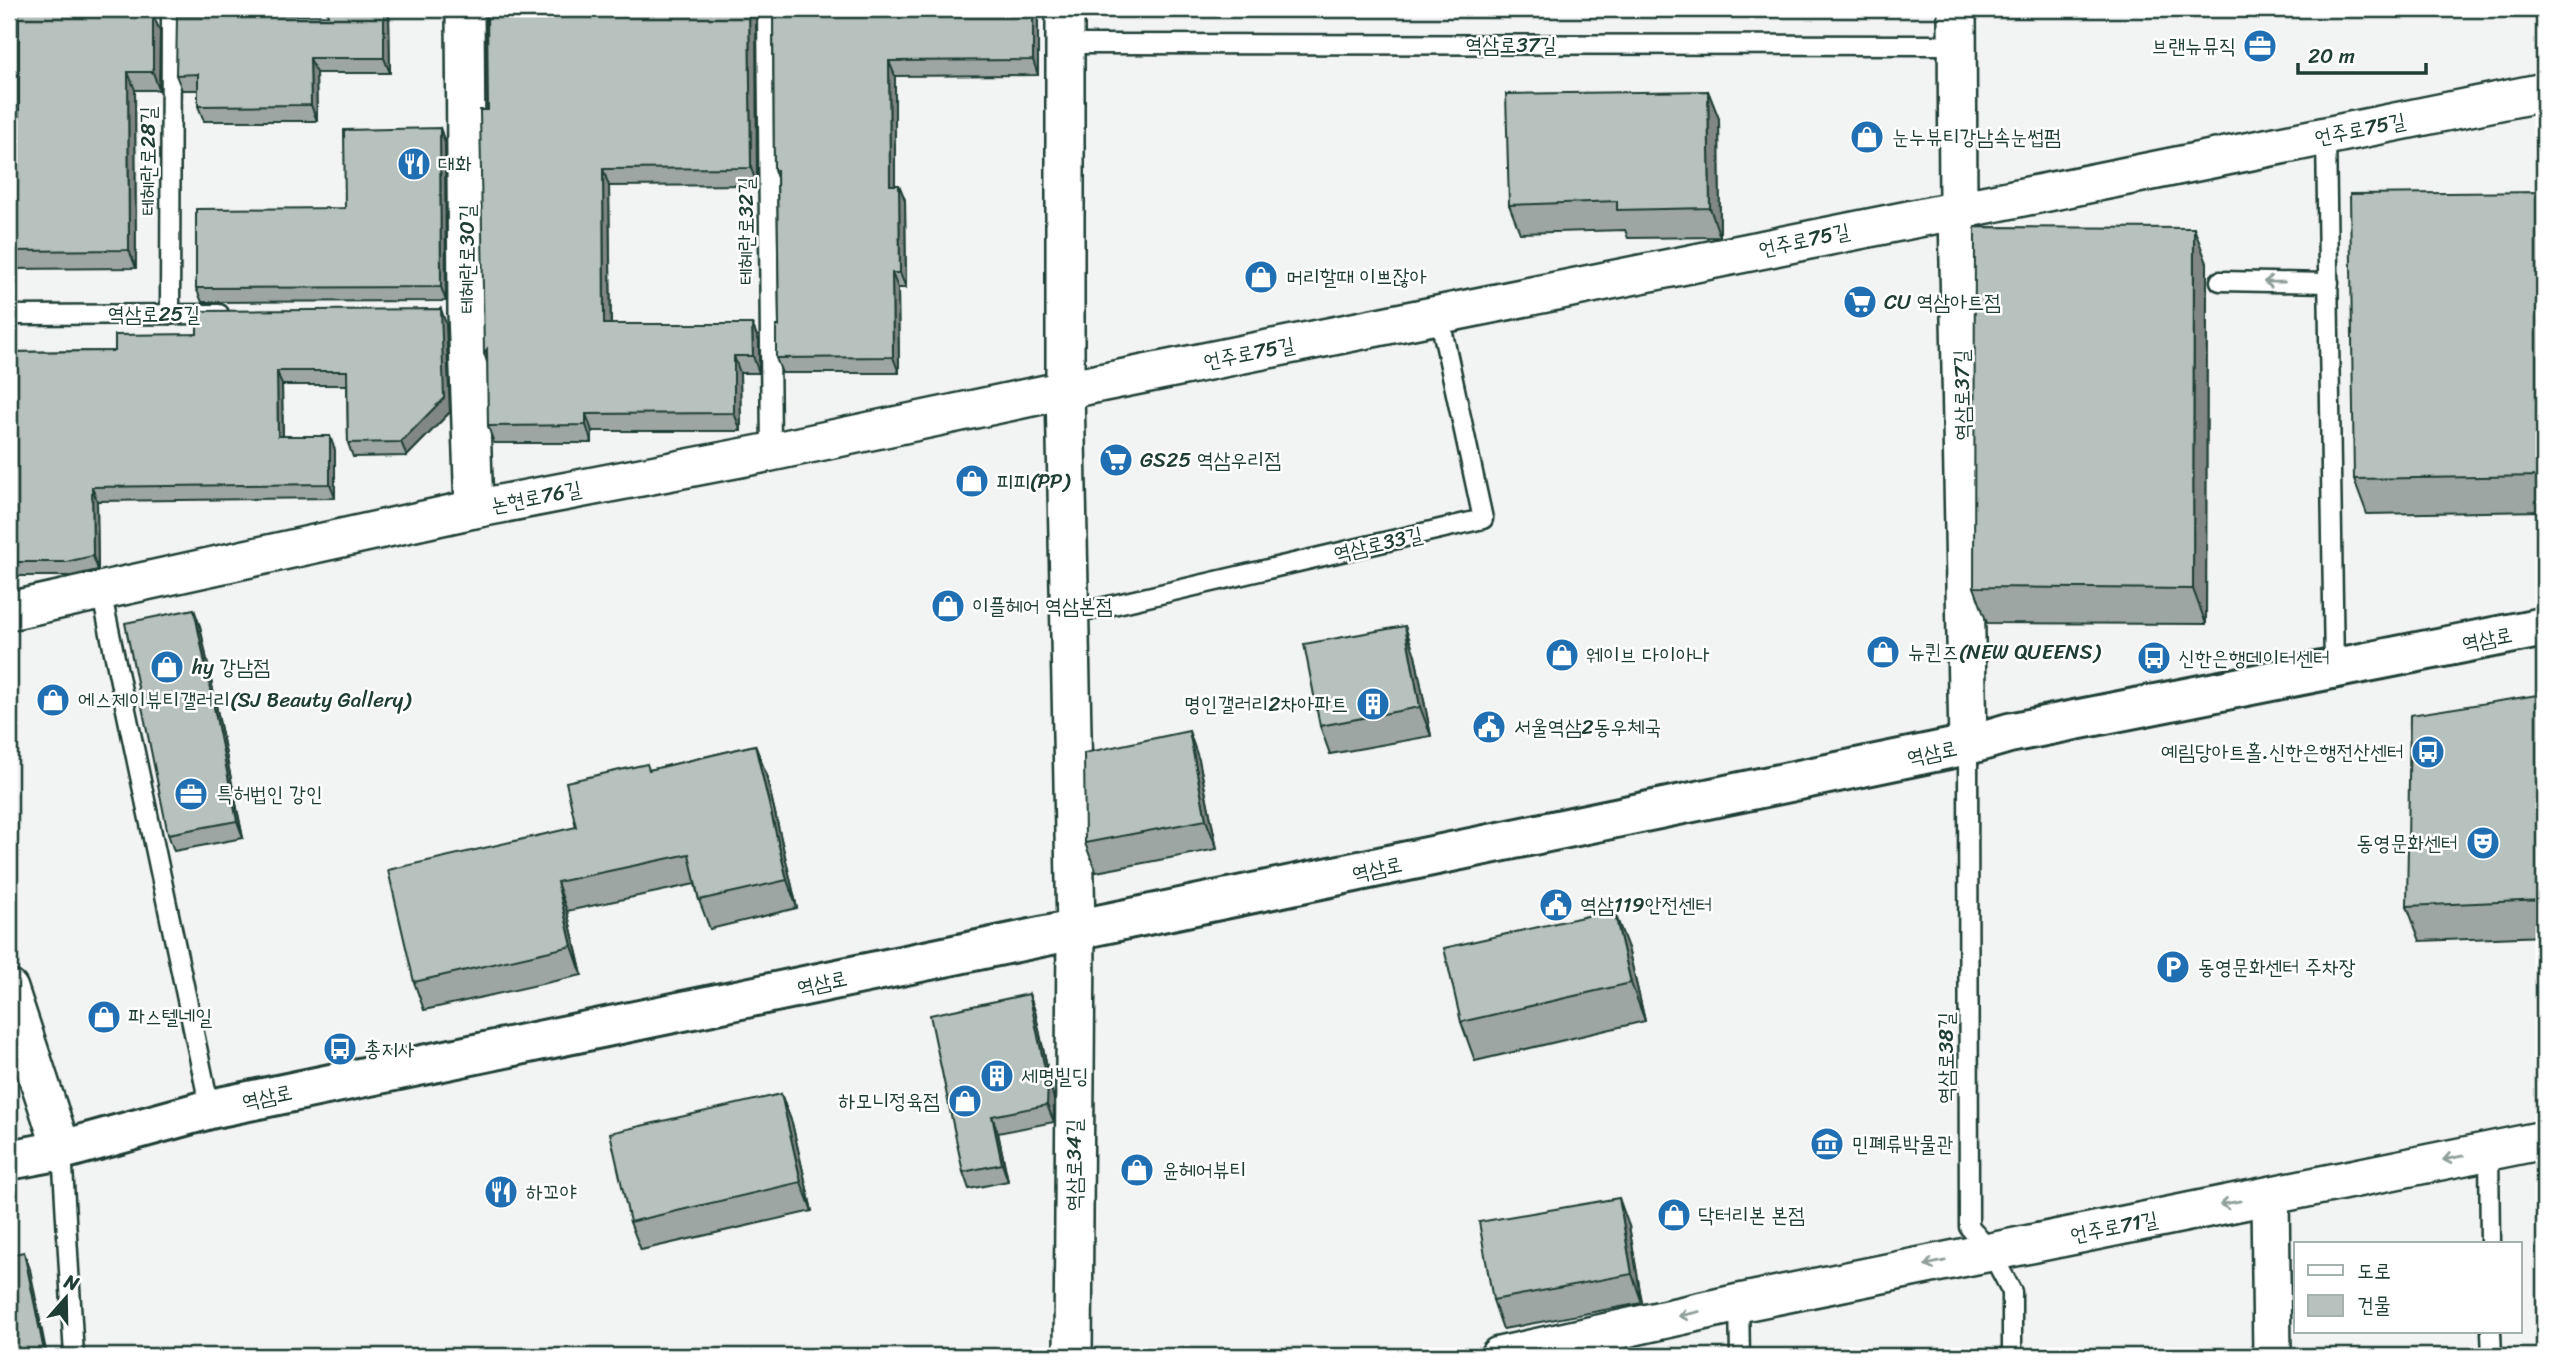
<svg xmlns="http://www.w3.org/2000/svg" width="2553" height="1365" font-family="Sriracha,'Poor Story',sans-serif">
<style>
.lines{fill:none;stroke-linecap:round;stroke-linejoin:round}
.lane-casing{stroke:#1f3d34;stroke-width:23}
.street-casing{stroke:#1f3d34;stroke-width:42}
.secondary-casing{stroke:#1f3d34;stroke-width:44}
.lane{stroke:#fff;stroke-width:18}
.street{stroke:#fff;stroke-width:37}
.secondary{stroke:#fff;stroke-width:38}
.wall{fill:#9da6a3;stroke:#1f3d34;stroke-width:2}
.shaded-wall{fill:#808784;stroke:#1f3d34;stroke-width:2}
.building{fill:#b7c1bd;stroke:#1f3d34;stroke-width:2}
.oneway{stroke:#8f9e9a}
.labels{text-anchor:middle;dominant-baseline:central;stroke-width:5;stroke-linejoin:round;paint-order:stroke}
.street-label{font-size:21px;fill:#1f3d34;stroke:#fff}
.poi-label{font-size:21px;fill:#1f3d34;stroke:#fff;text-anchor:start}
</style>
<rect width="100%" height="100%" fill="#f2f3f3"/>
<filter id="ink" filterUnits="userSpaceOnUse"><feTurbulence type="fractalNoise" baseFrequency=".0143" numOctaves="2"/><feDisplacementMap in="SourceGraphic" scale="14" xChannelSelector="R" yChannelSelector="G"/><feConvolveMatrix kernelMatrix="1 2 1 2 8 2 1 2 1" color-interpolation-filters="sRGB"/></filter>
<g filter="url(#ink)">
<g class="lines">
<defs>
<g id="lane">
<path d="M 767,9 L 771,452"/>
<path d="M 1065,44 L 1957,45"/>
<path d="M 2326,136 L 2334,669"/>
<path d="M 2220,281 L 2329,283"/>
<path d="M 170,314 L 171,9"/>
<path d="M 9,315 L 219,314"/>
<path d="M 101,591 L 210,1109"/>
<path d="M 1070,615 L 1483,519 L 1439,315"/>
<path d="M 1968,745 L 1969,1227 L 1991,1252 L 2012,1292 L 2012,1356"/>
<path d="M 62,1150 L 74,1356"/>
<path d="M 2489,1151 L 2490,1244"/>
<path d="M 1739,1303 L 1740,1356"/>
<path d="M 2491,1332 L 2492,1356"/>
</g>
<g id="street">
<path d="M 465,9 L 467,312 L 474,509"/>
<path d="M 1065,9 L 1065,390 L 1076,931 L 1073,1356"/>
<path d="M 1957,9 L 1958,209 L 1968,745"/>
<path d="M 9,611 L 474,509 L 771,452 L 1065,390 L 2544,92"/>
<path d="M 9,989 L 62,1150"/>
<path d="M 2270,1196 L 2272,1356"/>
<path d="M 1499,1356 L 1739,1303 L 2544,1140"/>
</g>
<path id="secondary" d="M 9,1160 L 62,1150 L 210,1109 L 1968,745 L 2009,733 L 2544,627"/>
</defs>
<!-- lane casing -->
<use href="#lane" class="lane-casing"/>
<!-- street casing -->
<use href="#street" class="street-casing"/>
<!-- secondary casing -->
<use href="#secondary" class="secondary-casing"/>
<!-- lane -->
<use href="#lane" class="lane"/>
<!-- street -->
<use href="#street" class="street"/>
<!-- secondary -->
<use href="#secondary" class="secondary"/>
</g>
<!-- wall -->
<g class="wall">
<path d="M 9,9 L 143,9 L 145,14 L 153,14 L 160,32 L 159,90 L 135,90 L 136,268 L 9,269 L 9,119 L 19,119 L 19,18 L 9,18 Z"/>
<path d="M 327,9 L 387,9 L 389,14 L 390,73 L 316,73 L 317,121 L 204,121 L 198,106 L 198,90 L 182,90 L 176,75 L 328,15 Z"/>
<path d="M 487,9 L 756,9 L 757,185 L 609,186 L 611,324 L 752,324 L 759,341 L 759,373 L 740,373 L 741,431 L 592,431 L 592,443 L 494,443 L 488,426 Z"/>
<path d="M 773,9 L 1038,13 L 1038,75 L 895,76 L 895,185 L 899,185 L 905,200 L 906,288 L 898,288 L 899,373 L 782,373 L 776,358 L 779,326 L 777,178 L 774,170 Z"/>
<path d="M 1708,91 L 1719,119 L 1720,237 L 1628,238 L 1625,230 L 1520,233 L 1509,205 Z"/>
<path d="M 440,128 L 445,143 L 446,301 L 202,302 L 196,288 L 345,208 Z"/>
<path d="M 2544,192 L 2544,511 L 2367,514 L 2354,479 Z"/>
<path d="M 2207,263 L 2206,624 L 1987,623 L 1974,587 Z"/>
<path d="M 446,324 L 450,412 L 407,456 L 353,457 L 348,443 L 347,385 L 282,385 L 283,436 L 335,450 L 335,498 L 97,501 L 98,570 L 71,576 L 9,576 L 9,352 L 115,351 L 197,334 Z"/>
<path d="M 200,626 L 243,838 L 174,851 L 168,834 Z"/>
<path d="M 1415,655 L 1431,736 L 1330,754 L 1320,726 Z"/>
<path d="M 2544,694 L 2544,936 L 2420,941 L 2407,906 Z"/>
<path d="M 755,745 L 766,774 L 797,908 L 710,929 L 699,900 L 695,884 L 567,911 L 582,975 L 424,1010 L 414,982 L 576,827 L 650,770 Z"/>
<path d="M 1199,760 L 1217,849 L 1096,872 L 1085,843 Z"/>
<path d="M 1628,948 L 1645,1021 L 1475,1061 L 1461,1022 Z"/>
<path d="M 1029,994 L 1035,1011 L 1054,1100 L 1054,1122 L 998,1133 L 1008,1181 L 969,1189 L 963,1172 Z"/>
<path d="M 781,1094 L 792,1123 L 812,1211 L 641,1250 L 630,1222 Z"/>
<path d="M 1629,1226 L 1642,1303 L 1503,1329 L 1493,1300 Z"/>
</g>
<!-- shaded-wall -->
<g class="shaded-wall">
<path d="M 139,9 L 143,9 L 146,15 L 139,14 Z"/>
<path d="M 384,9 L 387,9 L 389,14 L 390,73 L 384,58 Z"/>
<path d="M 749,9 L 756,9 L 757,185 L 751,168 Z"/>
<path d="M 1033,9 L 1036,9 L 1038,13 L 1038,75 L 1033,60 Z"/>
<path d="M 153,14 L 160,32 L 159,90 L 153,72 Z"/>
<path d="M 310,58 L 316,73 L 317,121 L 311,105 Z"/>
<path d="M 889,61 L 895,76 L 895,200 L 890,185 Z"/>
<path d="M 128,72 L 135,90 L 136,268 L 129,250 Z"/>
<path d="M 1708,91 L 1719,119 L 1720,237 L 1710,208 Z"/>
<path d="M 440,128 L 445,143 L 446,301 L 441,287 Z"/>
<path d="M 603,169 L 609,186 L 611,342 L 604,324 Z"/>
<path d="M 899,185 L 905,200 L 906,288 L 900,273 Z"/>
<path d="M 2194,228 L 2207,263 L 2206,624 L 2193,589 Z"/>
<path d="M 892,273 L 898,288 L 899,373 L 893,357 Z"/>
<path d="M 441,309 L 446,324 L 450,412 L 407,456 L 401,442 Z"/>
<path d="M 752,324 L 759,341 L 759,373 L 753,356 Z"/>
<path d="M 487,349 L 490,371 L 484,353 Z"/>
<path d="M 734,356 L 740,373 L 741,431 L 734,413 Z"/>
<path d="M 277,371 L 282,385 L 283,450 L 278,436 Z"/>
<path d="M 586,414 L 592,431 L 592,443 L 586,425 Z"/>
<path d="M 330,436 L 335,450 L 335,498 L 330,484 Z"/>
<path d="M 92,487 L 97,501 L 98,570 L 93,556 Z"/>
<path d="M 194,609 L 200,626 L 243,838 L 237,821 Z"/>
<path d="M 1405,626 L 1415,655 L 1431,736 L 1420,707 Z"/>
<path d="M 1189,731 L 1199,760 L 1217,849 L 1206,820 Z"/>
<path d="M 755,745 L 766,774 L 797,908 L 787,880 Z"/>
<path d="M 557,882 L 567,911 L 582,975 L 572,946 Z"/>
<path d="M 1614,910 L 1628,948 L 1645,1021 L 1631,983 Z"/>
<path d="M 1029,994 L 1035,1011 L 1054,1100 L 1054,1122 L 1047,1105 Z"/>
<path d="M 781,1094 L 792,1123 L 812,1211 L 801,1182 Z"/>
<path d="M 992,1116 L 998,1133 L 1008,1181 L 1002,1164 Z"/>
<path d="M 1619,1198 L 1629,1226 L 1642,1303 L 1632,1274 Z"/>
<path d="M 24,1252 L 30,1269 L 47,1356 L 45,1356 Z"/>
</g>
<!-- building -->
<g class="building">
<path d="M 19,9 L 139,9 L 139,14 L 153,14 L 153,72 L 128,72 L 129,250 L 9,251 L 9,119 L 19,119 Z"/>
<path d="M 327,9 L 384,9 L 384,58 L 310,58 L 311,105 L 198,106 L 198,74 L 176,75 L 177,16 L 328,15 Z"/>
<path d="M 487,9 L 749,9 L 751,168 L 603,169 L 604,324 L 752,324 L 753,356 L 734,356 L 734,413 L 586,414 L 586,425 L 488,426 L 487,349 L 484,353 L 480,110 L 488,110 Z"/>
<path d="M 773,9 L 1033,9 L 1033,60 L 889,61 L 890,185 L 899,185 L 900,273 L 892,273 L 893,357 L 776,358 L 776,326 L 779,326 L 777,170 L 774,170 Z"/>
<path d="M 1708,91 L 1710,208 L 1617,210 L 1617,201 L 1509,205 L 1506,94 Z"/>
<path d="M 440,128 L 441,287 L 196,288 L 196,209 L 345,208 L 344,130 Z"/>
<path d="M 2544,192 L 2544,476 L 2354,479 L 2350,194 Z"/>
<path d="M 1975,227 L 2194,228 L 2193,589 L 1974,587 Z"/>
<path d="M 441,309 L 444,398 L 401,442 L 348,443 L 347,371 L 277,371 L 278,436 L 330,436 L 330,484 L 92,487 L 93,556 L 66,562 L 9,562 L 9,352 L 115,351 L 115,335 L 197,334 L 197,311 Z"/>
<path d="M 194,609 L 237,821 L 168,834 L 125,623 Z"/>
<path d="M 1405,626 L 1420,707 L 1320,726 L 1304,644 Z"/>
<path d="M 2544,694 L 2544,900 L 2407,906 L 2410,715 Z"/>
<path d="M 1189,731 L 1206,820 L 1085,843 L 1084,753 Z"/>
<path d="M 755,745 L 787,880 L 699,900 L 689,854 L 557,882 L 572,946 L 414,982 L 388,870 L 576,827 L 566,782 L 647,764 L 649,770 Z"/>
<path d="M 1614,910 L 1631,983 L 1461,1022 L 1444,948 Z"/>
<path d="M 1029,994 L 1048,1083 L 1047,1105 L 992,1116 L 1002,1164 L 963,1172 L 930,1015 Z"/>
<path d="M 781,1094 L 801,1182 L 630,1222 L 610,1133 Z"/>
<path d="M 1619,1198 L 1632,1274 L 1493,1300 L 1479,1222 Z"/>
<path d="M 24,1252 L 45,1356 L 9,1356 L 9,1255 Z"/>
</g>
<!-- one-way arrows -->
<defs><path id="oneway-shaft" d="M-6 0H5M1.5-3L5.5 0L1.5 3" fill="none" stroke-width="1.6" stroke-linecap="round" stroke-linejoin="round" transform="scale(1.75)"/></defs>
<g class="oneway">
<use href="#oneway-shaft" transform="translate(2274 282) rotate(-179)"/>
<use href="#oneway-shaft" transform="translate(2453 1158) rotate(169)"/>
<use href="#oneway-shaft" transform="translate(2230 1203) rotate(169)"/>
<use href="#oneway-shaft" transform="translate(1935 1263) rotate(168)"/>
<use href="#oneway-shaft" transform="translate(1689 1314) rotate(167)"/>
</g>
</g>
<!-- icons -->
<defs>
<symbol id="office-disc" viewBox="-11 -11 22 22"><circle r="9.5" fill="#1f6fb2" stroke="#fff"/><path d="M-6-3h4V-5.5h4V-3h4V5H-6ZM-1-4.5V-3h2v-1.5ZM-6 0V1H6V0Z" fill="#fff"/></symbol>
<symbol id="shop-disc" viewBox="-11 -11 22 22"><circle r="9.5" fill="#1f6fb2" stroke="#fff"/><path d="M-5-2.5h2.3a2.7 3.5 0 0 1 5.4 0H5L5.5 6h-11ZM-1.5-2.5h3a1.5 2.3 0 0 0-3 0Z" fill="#fff"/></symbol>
<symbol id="restaurant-disc" viewBox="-11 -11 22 22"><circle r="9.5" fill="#1f6fb2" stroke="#fff"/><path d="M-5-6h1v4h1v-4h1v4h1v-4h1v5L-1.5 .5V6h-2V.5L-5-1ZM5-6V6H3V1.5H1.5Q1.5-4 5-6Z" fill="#fff"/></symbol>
<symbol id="supermarket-disc" viewBox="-11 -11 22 22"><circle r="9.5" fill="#1f6fb2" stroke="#fff"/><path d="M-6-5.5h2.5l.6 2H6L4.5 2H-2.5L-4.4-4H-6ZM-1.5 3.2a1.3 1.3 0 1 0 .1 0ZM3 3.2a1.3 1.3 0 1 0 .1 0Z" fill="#fff"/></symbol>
<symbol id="bus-disc" viewBox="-11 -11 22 22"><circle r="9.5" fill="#1f6fb2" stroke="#fff"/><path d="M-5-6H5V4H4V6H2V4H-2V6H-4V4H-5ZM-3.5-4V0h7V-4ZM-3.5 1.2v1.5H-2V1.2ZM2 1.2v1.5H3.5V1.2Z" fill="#fff"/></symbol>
<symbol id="building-disc" viewBox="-11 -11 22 22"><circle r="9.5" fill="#1f6fb2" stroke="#fff"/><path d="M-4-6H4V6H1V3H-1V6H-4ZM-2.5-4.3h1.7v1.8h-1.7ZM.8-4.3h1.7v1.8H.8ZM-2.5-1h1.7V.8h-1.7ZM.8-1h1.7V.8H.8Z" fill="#fff"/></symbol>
<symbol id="civic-disc" viewBox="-11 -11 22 22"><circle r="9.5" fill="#1f6fb2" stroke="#fff"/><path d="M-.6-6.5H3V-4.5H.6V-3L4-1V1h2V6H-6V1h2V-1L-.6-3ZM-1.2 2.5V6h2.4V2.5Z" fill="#fff"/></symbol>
<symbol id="theatre-disc" viewBox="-11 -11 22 22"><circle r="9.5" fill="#1f6fb2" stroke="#fff"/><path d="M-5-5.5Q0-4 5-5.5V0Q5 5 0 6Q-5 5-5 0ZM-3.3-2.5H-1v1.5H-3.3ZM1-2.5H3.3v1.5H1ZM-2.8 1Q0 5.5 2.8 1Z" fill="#fff"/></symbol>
<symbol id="parking-disc" viewBox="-11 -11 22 22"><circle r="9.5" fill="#1f6fb2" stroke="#fff"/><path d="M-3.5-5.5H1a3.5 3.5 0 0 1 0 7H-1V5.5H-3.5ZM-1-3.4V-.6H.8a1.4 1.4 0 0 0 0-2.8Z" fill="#fff"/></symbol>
<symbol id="museum-disc" viewBox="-11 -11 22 22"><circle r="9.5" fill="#1f6fb2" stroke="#fff"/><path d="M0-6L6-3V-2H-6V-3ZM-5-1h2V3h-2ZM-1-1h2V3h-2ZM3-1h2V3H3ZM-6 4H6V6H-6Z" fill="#fff"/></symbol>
</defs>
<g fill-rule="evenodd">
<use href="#office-disc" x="2241" y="27" width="38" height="38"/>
<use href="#shop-disc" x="1848" y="118" width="38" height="38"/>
<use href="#restaurant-disc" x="395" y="145" width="38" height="38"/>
<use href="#shop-disc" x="1242" y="258" width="38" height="38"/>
<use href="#supermarket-disc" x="1841" y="283" width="38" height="38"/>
<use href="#supermarket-disc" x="1097" y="441" width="38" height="38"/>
<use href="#shop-disc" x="953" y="462" width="38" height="38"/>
<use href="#shop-disc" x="929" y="587" width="38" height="38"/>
<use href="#shop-disc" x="1864" y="633" width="38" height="38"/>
<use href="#shop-disc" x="1543" y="636" width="38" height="38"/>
<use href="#bus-disc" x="2135" y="639" width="38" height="38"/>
<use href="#shop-disc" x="148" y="648" width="38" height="38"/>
<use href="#shop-disc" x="34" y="681" width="38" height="38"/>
<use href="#building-disc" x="1354" y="685" width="38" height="38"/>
<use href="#civic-disc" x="1470" y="708" width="38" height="38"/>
<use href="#bus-disc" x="2409" y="733" width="38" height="38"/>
<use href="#office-disc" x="172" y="775" width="38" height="38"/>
<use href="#theatre-disc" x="2464" y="824" width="38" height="38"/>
<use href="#civic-disc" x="1537" y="886" width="38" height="38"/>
<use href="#parking-disc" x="2154" y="948" width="38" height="38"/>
<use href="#shop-disc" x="85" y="998" width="38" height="38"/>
<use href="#bus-disc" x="321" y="1030" width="38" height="38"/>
<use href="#building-disc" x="978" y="1057" width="38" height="38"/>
<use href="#shop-disc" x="946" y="1082" width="38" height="38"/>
<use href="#museum-disc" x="1808" y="1125" width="38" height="38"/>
<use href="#shop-disc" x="1118" y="1151" width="38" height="38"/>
<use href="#restaurant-disc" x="482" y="1173" width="38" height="38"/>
<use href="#shop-disc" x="1655" y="1196" width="38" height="38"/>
</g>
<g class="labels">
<!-- street labels -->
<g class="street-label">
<text x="1511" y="45">역삼로37길</text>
<text transform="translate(2360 129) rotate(-11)">언주로75길</text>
<text transform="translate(148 161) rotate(-90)">테헤란로28길</text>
<text transform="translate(746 231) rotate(-90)">테헤란로32길</text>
<text transform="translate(1804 240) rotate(-12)">언주로75길</text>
<text transform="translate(467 259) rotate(-90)">테헤란로30길</text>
<text x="154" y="314">역삼로25길</text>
<text transform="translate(1249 353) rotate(-11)">언주로75길</text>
<text transform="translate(1962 395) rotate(-91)">역삼로37길</text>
<text transform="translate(536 497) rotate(-11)">논현로76길</text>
<text transform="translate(1378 544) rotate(-13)">역삼로33길</text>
<text transform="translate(2487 639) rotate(-11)">역삼로</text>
<text transform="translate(1932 753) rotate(-12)">역삼로</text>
<text transform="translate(1377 869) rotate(-12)">역삼로</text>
<text transform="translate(822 983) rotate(-12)">역삼로</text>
<text transform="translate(1946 1058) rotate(-90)">역삼로38길</text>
<text transform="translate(267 1097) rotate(-12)">역삼로</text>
<text transform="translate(1074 1165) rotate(-90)">역삼로34길</text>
<text transform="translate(2114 1227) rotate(-11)">언주로71길</text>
</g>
<!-- poi labels -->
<g class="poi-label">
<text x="2236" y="46" text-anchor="end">브랜뉴뮤직</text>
<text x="1892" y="137">눈누뷰티강남속눈썹펌</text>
<text x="438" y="164">대화</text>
<text x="1286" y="277">머리할때 이쁘잖아</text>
<text x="1884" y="302">CU 역삼아트점</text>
<text x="1140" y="460">GS25 역삼우리점</text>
<text x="996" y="481">피피(PP)</text>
<text x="972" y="606">이플헤어 역삼본점</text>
<text x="1908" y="652">뉴퀸즈(NEW QUEENS)</text>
<text x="1586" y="655">웨이브 다이아나</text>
<text x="2178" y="658">신한은행데이터센터</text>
<text x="192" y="667">hy 강남점</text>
<text x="78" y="700">에스제이뷰티갤러리(SJ Beauty Gallery)</text>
<text x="1348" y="704" text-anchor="end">명인갤러리2차아파트</text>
<text x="1514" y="727">서울역삼2동우체국</text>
<text x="2404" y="752" text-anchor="end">예림당아트홀.신한은행전산센터</text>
<text x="216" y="794">특허법인 강인</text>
<text x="2458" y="843" text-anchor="end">동영문화센터</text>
<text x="1580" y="905">역삼119안전센터</text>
<text x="2198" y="967">동영문화센터 주차장</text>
<text x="128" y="1017">파스텔네일</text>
<text x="364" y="1049">총지사</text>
<text x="1021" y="1076">세명빌딩</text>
<text x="940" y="1101" text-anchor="end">하모니정육점</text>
<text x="1852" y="1144">민폐류박물관</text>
<text x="1162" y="1170">윤헤어뷰티</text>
<text x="526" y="1192">하꼬야</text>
<text x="1698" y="1215">닥터리본 본점</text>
</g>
</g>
<!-- margin -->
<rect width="2553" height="1365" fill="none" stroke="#fff" stroke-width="35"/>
<rect x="18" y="18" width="2518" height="1330" fill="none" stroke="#1f3d34" stroke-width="2.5" filter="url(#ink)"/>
<!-- legend -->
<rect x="2294" y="1242" width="228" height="91" fill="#ffffff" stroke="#a5b1ae" stroke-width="2"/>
<rect x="2308" y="1265" width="35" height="10" fill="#ffffff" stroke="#a5b1ae" stroke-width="2"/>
<text x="2357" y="1278" font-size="21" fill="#1f3d34">도로</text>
<rect x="2308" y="1295" width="35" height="21" fill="#b7c1bd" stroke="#a5b1ae" stroke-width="2"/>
<text x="2357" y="1312" font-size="21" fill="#1f3d34">건물</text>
<!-- north arrow -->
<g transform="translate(66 1298) rotate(20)" stroke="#ffffff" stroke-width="5" paint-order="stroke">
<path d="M0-5L12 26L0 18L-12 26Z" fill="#1f3d34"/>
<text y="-10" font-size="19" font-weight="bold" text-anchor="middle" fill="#1f3d34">N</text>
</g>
<!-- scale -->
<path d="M2298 63v10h128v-10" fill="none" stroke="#1f3d34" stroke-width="3.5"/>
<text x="2308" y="63" font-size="21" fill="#1f3d34" stroke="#ffffff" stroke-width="5" paint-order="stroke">20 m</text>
</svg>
